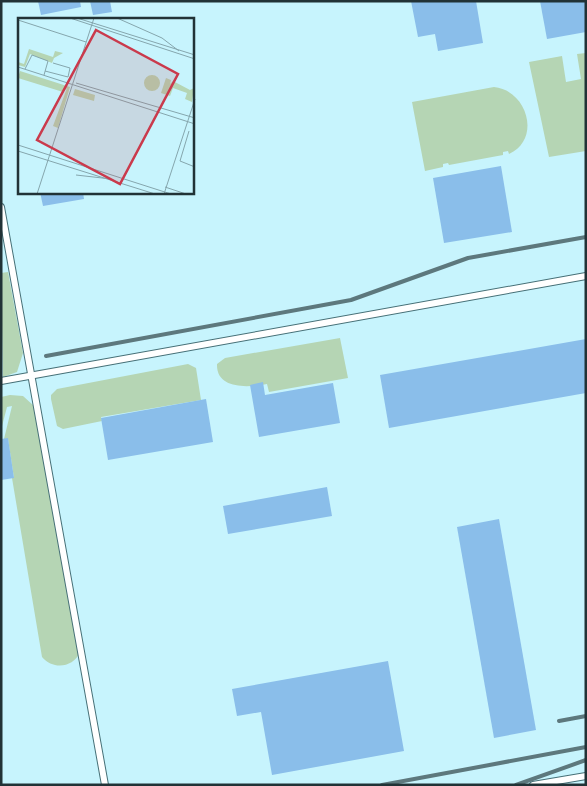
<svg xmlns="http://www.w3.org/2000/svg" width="587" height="786" font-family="Mulish,sans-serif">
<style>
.green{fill:#b5d5b4}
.building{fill:#8abeea}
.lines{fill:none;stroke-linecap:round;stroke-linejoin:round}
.service-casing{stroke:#467077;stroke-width:8}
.service{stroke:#fff;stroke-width:6}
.rail{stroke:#5d787d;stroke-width:4}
.inset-road{fill:none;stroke:#85a6ad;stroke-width:1}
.view{fill:#ca3a4c;fill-opacity:0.15;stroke:#ca3a4c;stroke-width:2.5}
.inset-edge{fill:none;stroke:#213236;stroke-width:2.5}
</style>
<rect width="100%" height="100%" fill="#c7f4fd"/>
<!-- green -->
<g class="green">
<path d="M 586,53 L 586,151 L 549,157 L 529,62 L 562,56 L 566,82 L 581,79 L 577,54 Z"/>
<path d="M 494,87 C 527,90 542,139 509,154 L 508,151 L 503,152 L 503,155 L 449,165 L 448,163 L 443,164 L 443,167 L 425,171 L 412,102 Z"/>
<path d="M 8,272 L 23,353 L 17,372 L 3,377 L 1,273 Z"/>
<path d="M 340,338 L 348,378 L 269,392 L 267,384 C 251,387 216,391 217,364 L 225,358 Z"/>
<path d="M 188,364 L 196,368 L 201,400 L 101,417 L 102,421 L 63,429 L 57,426 L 51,399 L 51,395 L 57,389 Z"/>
<path d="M 10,395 L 23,396 L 34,406 L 80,652 C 73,668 53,670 42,657 L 12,478 L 14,478 L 8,439 L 4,439 L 12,406 L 7,407 L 1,430 L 1,397 Z"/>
</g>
<!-- building -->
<g class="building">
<path d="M 38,1 L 80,1 L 81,7 L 41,15 Z"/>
<path d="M 90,1 L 110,1 L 112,12 L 93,15 Z"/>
<path d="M 411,1 L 476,1 L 483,43 L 438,51 L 435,34 L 418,37 Z"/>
<path d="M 540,1 L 586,1 L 586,32 L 547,39 Z"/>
<path d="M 501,166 L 512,232 L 444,243 L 433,178 Z"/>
<path d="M 40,192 L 83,192 L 84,199 L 43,206 Z"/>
<path d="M 586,339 L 586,393 L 389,428 L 380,375 Z"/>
<path d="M 263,382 L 265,395 L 333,383 L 340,423 L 259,437 L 250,385 Z"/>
<path d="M 206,399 L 213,442 L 108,460 L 101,418 Z"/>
<path d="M 8,438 L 14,478 L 1,480 L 1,439 Z"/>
<path d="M 327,487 L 332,516 L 228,534 L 223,506 Z"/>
<path d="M 499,519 L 536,730 L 494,738 L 457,527 Z"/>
<path d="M 388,661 L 404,751 L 272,775 L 261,712 L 237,716 L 232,689 Z"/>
</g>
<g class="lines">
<defs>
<g id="service">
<path d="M 1,207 L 105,785"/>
<path d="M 1,381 L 586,276"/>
<path d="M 533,785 L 586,776"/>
</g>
</defs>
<!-- service casing -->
<use href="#service" class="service-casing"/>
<!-- service -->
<use href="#service" class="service"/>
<!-- rail -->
<g class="rail">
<path d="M 46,356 L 351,300 L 468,258 L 586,237"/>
<path d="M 559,721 L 586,716"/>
<path d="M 382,785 L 586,747"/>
<path d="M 516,785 L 586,760"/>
</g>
</g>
<!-- overview -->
<g transform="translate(18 18)">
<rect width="176" height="176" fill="#c7f4fd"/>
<path d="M 11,31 L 35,39 L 37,33 L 45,35 L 36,40 L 34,45 L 12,36 L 7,49 L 0,47 L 0,44 L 6,46 ZM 2,53 L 52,69 L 40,110 L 35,108 L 49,70 L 45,74 L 0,60 ZM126 65a8 8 0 1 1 16 0a8 8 0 1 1-16 0ZM 148,60 L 153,62 L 152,66 L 155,63 L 172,72 L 176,70 L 174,84 L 167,81 L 169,75 L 155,70 L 152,78 L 143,75 ZM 57,71 L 77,77 L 76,83 L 55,77 Z" fill="#b5d5b4"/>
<path class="inset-road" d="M 52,0 L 177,41M 59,0 L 177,37M 99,0 L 144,20 L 161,33M 0,2 L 68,24M 0,49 L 177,106M 7,51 L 14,37 L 30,43 L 26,57M 27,53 L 50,59 L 52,50 L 35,45M 58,65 L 177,100M 171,113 L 162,143 L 177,149M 0,127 L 153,176M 0,133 L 137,176M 58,157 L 93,161M 147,169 L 168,176M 19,176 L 76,0M 146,176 L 177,81"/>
<path class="view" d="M 78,12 L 160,56 L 102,166 L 19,122 Z"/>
<rect width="176" height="176" class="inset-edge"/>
</g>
<!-- border -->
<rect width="587" height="786" fill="none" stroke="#213236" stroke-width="5"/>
</svg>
